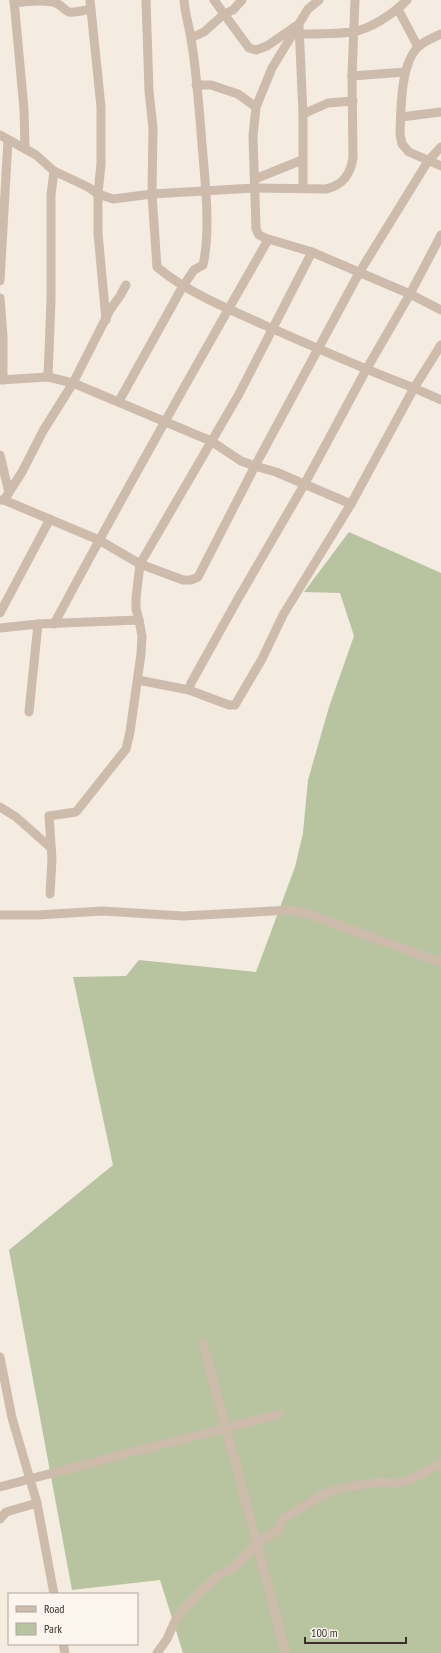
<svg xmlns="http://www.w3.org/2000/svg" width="441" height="1653" font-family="'PT Sans Narrow',sans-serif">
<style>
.green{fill:#b8c4a0}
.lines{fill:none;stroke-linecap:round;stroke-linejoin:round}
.minor{stroke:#cdbbac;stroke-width:9}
</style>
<rect width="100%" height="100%" fill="#f4ebe1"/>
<!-- green -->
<path class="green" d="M 349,532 L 441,573 L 441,1653 L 183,1653 L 160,1580 L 72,1590 L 9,1250 L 113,1165 L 73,977 L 126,976 L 139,960 L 256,972 L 295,867 L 303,833 L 308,780 L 329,707 L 354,636 L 340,593 L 304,592 Z"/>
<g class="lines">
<!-- minor -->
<g class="minor">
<path d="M 14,0 L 24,109 L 25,149"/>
<path d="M 90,0 L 101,107 L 101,164 L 98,194 L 98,233 L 106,320"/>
<path d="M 146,0 L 149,91 L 153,128 L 152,194 L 157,267 C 188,293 227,308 264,325 C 314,347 363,369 414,388 L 441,345"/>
<path d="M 242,0 L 233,10 L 224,14 L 249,48 L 256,50 L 267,46 L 296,26"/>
<path d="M 319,0 L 308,9 L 272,68 L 256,107 L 253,136 L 256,229 L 259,235 L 265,238 L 312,252 L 410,294 L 441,310"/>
<path d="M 14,3 C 27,1 41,0 53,2 C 62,4 63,10 69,12 C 75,13 85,10 91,9"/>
<path d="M 398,9 L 418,47"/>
<path d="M 299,25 L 303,114 L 303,188"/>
<path d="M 299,34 C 316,34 335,34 352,32 C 371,29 393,14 407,0"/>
<path d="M 441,34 C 434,37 425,41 419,46 C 400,63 401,110 400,134 L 402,144 L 409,152 L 441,166"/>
<path d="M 191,38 L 204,32 L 224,14 L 214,0"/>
<path d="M 352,76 L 405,72"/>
<path d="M 196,85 L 211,85 L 238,94 L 256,107"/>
<path d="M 303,114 L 328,103 L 353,101"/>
<path d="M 401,117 L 441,112"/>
<path d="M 0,135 L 36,155 L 54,171 L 88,187 L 98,194 L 113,199 L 152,194 L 255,188 L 326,189 C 343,185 350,175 353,158 L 352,76 L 355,0"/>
<path d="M 255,179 L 302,160"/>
<path d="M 0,281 L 8,140"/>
<path d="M 0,298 L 3,337 L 3,380"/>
<path d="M 48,377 L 51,300 L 51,195 L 54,171"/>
<path d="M 0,380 L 48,377 L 73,383 L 211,441 L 241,461 L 255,466 L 198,577 L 191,580 L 183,580 L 140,564 L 99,540 L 4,500 L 0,500"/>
<path d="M 119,401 L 183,286 L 194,270 L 203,265 C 211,230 205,181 202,144 C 199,109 197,73 191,39 C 189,25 185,14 184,0"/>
<path d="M 0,455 L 9,493"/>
<path d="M 4,500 L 22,472 L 43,431 L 73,383 L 110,310 L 120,296 L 126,285"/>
<path d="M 351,504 L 276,472 L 255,466 L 359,273 L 428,161 L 441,147"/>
<path d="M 0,613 L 50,519"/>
<path d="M 54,624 C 123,495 195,367 268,240"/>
<path d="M 0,628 L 38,624 L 139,620 L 136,609 L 136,598 L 140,564 L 239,394 L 312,252"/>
<path d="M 138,680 L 189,690 L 191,683 L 239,597 L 304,485 L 366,370 L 410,294 L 441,235"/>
<path d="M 189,690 L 229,705 L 235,705 L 262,659 L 283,615 L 351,504 L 414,388 L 441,400"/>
<path d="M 29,712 L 38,624"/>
<path d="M 0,807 L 16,817 L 50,847"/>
<path d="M 50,894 L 52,859 L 49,816 L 76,812 L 126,749 L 130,732 L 141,654 L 142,636 L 139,620"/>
<path d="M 0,915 L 38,915 L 102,911 L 183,916 L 291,910 L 303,912 L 441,962"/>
<path d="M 203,1343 L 257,1543 L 285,1653"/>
<path d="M 0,1357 L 12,1418 L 37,1503 L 54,1594"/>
<path d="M 133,1452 L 279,1414"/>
<path d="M 0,1487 L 128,1453"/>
<path d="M 0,1519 L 6,1512 L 37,1503"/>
<path d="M 63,1644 L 65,1653"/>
<path d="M 157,1653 L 167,1639 L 175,1621 L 184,1608 L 217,1576 L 232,1569 L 261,1540 L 277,1531 L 283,1519 L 324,1494 L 339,1488 L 381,1482 L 398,1483 L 414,1478 L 441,1463"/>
</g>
</g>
<!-- legend -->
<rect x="8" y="1593" width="130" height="52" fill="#fbf5ee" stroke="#aea6a0"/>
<rect x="16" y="1606" width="20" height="6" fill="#cdbbac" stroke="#aea6a0"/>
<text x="44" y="1613" font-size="12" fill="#3b302b">Road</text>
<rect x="16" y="1623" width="20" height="12" fill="#b8c4a0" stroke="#aea6a0"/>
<text x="44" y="1633" font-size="12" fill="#3b302b">Park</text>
<!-- scale -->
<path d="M305 1637v6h101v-6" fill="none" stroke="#3b302b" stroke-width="2"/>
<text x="311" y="1637" font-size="12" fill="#3b302b" stroke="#fbf5ee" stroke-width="3" paint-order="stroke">100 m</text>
</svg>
